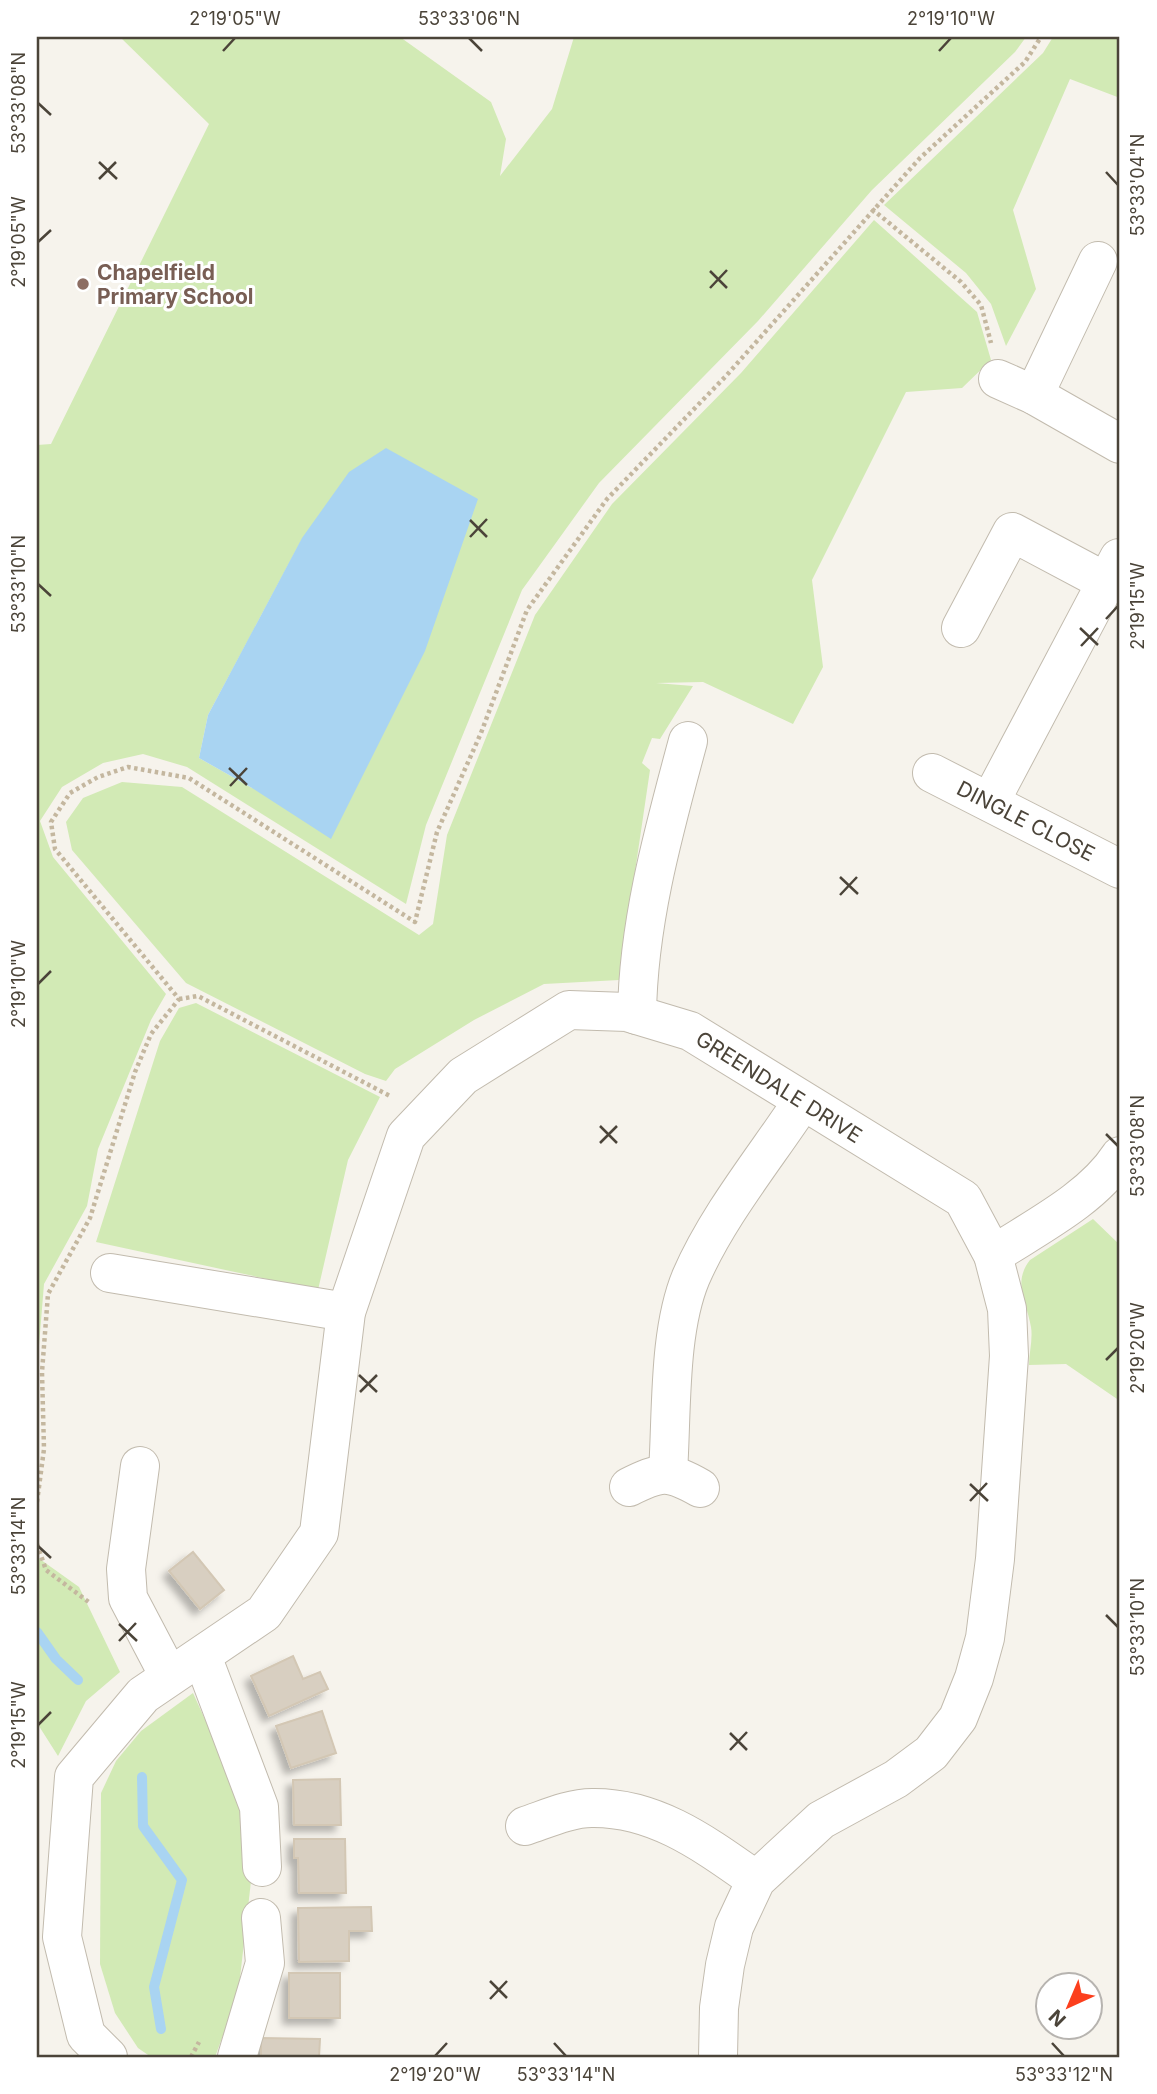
<svg xmlns="http://www.w3.org/2000/svg" width="1157" height="2094" font-family="Inter,sans-serif">
<style>
.green{fill:#d2eab5;fill-rule:evenodd}
.water{fill:#a9d4f2}
.lines{fill:none;stroke-linecap:round;stroke-linejoin:round}
.stream{stroke:#a9d4f2;stroke-width:10}
.building{fill:#d8cfc1;stroke:#d3c7b4;stroke-width:2;filter:url(#shadow)}
.minor-casing{stroke:#c2bbae;stroke-width:40}
.path{stroke:#c4b79f;stroke-width:4.5;stroke-dasharray:3.5 3.5;stroke-linecap:butt}
.minor{stroke:#fff;stroke-width:38}
.ticks{fill:none;stroke:#4b4439;stroke-width:2.5}
.education-dot{fill:#8d6e63;stroke:#fff;stroke-width:2.5}
.labels{text-anchor:middle;dominant-baseline:central;stroke-width:6;stroke-linejoin:round;paint-order:stroke}
.education-label{font-size:21px;font-weight:bold;fill:#785e54;stroke:#fff;text-anchor:start}
.street-label{font-size:21px;fill:#4b4439;stroke:#fff}
.neatline{fill:none;stroke:#4b4439;stroke-width:2.5}
.ticks-label{font-size:18px;text-anchor:middle;fill:#4b4439}
</style>
<defs>
<filter id="shadow"><feDropShadow dx="-6" dy="6" stdDeviation="3.5" flood-color="#0004"/></filter>
</defs>
<rect width="100%" height="100%" fill="#f6f3ec"/>
<!-- green -->
<g class="green">
<path d="M 120,37 L 400,37 L 491,102 L 506,139 L 500,176 L 552,109 L 574,37 L 1026,37 L 1015,52 L 872,190 L 758,321 L 599,483 L 522,590 L 426,825 L 406,904 L 187,767 L 143,754 L 103,763 L 62,787 L 40,821 L 53,857 L 166,994 L 151,1020 L 98,1149 L 87,1206 L 44,1284 L 37,1370 L 37,445 L 51,444 L 209,124 ZM 302,539 L 252,788 L 199,758 L 208,715 Z"/>
<path d="M 1053,37 L 1120,37 L 1120,98 L 1070,79 L 1013,210 L 1036,289 L 1006,346 L 991,304 L 966,273 L 884,205 L 1043,53 Z"/>
<path d="M 874,220 L 977,312 L 991,360 L 962,388 L 906,392 L 812,580 L 823,667 L 793,724 L 703,682 L 656,683 L 693,686 L 660,739 L 652,738 L 642,763 L 650,770 L 619,980 L 544,984 L 474,1020 L 395,1069 L 386,1081 L 365,1074 L 186,983 L 72,850 L 66,822 L 83,798 L 122,782 L 182,787 L 419,935 L 433,924 L 447,835 L 535,615 L 612,504 L 741,373 Z"/>
<path d="M 196,1003 L 380,1097 L 348,1160 L 318,1290 L 96,1242 L 160,1041 L 179,1008 Z"/>
<path d="M 1093,1219 L 1120,1245 L 1120,1401 L 1066,1364 L 1029,1365 C 1029,1353 1033,1339 1031,1327 C 1027,1302 1012,1283 1030,1260 Z"/>
<path d="M 37,1557 L 79,1587 L 120,1672 L 86,1701 L 58,1756 L 37,1723 Z"/>
<path d="M 193,1693 L 238,1792 L 254,1855 L 238,1995 L 215,2057 L 151,2057 L 138,2048 L 115,2013 L 100,1964 L 101,1793 L 116,1761 L 141,1731 Z"/>
</g>
<!-- water -->
<path class="water" d="M 386,448 L 478,499 L 425,651 L 331,839 L 252,788 L 199,758 L 208,715 L 302,538 L 349,472 Z"/>
<g class="lines">
<!-- stream -->
<g class="stream">
<path d="M 37,1632 L 56,1659 L 78,1680"/>
<path d="M 142,1777 L 143,1826 L 182,1880 L 154,1987 L 161,2029"/>
</g>
</g>
<!-- building -->
<g class="building">
<path d="M 193,1552 L 224,1590 L 200,1609 L 169,1571 Z"/>
<path d="M 293,1656 L 303,1679 L 320,1672 L 328,1689 L 269,1716 L 251,1676 Z"/>
<path d="M 322,1711 L 336,1753 L 291,1768 L 276,1726 Z"/>
<path d="M 340,1779 L 341,1825 L 294,1825 L 293,1780 Z"/>
<path d="M 294,1839 L 345,1839 L 346,1893 L 299,1893 L 298,1858 L 294,1858 Z"/>
<path d="M 371,1907 L 372,1931 L 349,1931 L 349,1961 L 299,1962 L 298,1908 Z"/>
<rect x="289" y="1973" width="51" height="45"/>
<path d="M 261,2038 L 320,2039 L 319,2057 L 261,2057 Z"/>
</g>
<g class="lines">
<defs>
<g id="minor">
<path d="M 998,379 L 1034,395 L 1120,444"/>
<path d="M 1034,395 L 1098,261"/>
<path d="M 961,628 L 1012,532 L 1106,582"/>
<path d="M 932,773 L 1120,869"/>
<path d="M 990,802 L 1119,558"/>
<path d="M 637,1015 C 638,922 664,830 688,741"/>
<path d="M 993,1255 C 1036,1227 1092,1199 1120,1156"/>
<path d="M 110,1273 L 346,1312"/>
<path d="M 140,1466 L 126,1569 L 128,1598 L 169,1676"/>
<path d="M 668,1472 C 672,1413 668,1332 691,1277 C 718,1215 765,1158 802,1102"/>
<path d="M 629,1487 C 661,1471 668,1470 700,1488"/>
<path d="M 202,1656 L 259,1807 L 262,1867"/>
<path d="M 525,1826 C 546,1819 570,1808 592,1808 C 656,1807 706,1845 756,1880"/>
<path d="M 108,2057 L 86,2035 L 62,1937 L 74,1777 L 143,1695 L 264,1613 L 319,1533 L 346,1312 L 406,1136 L 463,1076 L 569,1010 L 627,1012 L 690,1031 L 963,1199 L 993,1255 L 1007,1309 L 1009,1356 L 995,1559 L 985,1638 L 974,1678 L 958,1718 L 931,1753 L 896,1779 L 821,1820 L 756,1880 L 734,1927 L 725,1965 L 719,2008 L 718,2057"/>
<path d="M 237,2057 L 265,1963 L 261,1918"/>
</g>
</defs>
<!-- minor casing -->
<use href="#minor" class="minor-casing"/>
<!-- path -->
<g class="path">
<path d="M 872,209 L 961,282 L 981,305 L 991,343"/>
<path d="M 179,999 L 198,996 L 392,1097"/>
<path d="M 37,1502 L 44,1449 L 42,1372 L 48,1294 L 90,1218 L 135,1072 L 151,1034 L 179,999 L 55,849 L 51,822 L 70,793 L 98,777 L 128,767 L 189,778 L 415,922 L 437,832 L 481,733 L 527,610 L 607,499 L 725,377 L 920,158 L 1025,62 L 1041,37"/>
<path d="M 37,1544 L 46,1570 L 90,1603"/>
<path d="M 191,2057 L 199,2042"/>
</g>
<!-- minor -->
<use href="#minor" class="minor"/>
</g>
<!-- ticks -->
<path class="ticks" d="M 469,38 L 482,51M 223,51 L 235,38M 939,51 L 951,38M 38,103 L 51,115M 99,162 L 117,179M 1106,172 L 1118,185M 99,179 L 116,162M 38,242 L 51,230M 710,271 L 727,288M 710,288 L 727,270M 470,520 L 487,537M 470,537 L 487,519M 38,584 L 51,596M 1106,619 L 1118,606M 1080,628 L 1098,645M 1081,646 L 1098,628M 229,768 L 247,785M 230,786 L 247,768M 840,877 L 858,894M 840,895 L 857,877M 38,984 L 51,971M 600,1126 L 617,1143M 1106,1134 L 1118,1146M 600,1143 L 617,1126M 1106,1360 L 1118,1348M 359,1375 L 377,1392M 360,1392 L 377,1375M 970,1484 L 988,1501M 970,1501 L 987,1483M 38,1546 L 51,1558M 1106,1615 L 1118,1627M 119,1624 L 137,1641M 119,1641 L 136,1623M 38,1725 L 51,1712M 730,1733 L 747,1750M 730,1750 L 747,1732M 490,1981 L 507,1998M 490,1999 L 507,1981M 554,2043 L 566,2056M 1052,2043 L 1064,2056M 435,2056 L 447,2043"/>
<!-- markers -->
<circle class="education-dot" cx="83" cy="284" r="7"/>
<g class="labels">
<!-- education labels -->
<g class="education-label">
<text x="97" y="272">Chapelfield<tspan x="97" dy="24">Primary School</tspan></text>
</g>
<!-- street labels -->
<g class="street-label">
<text transform="translate(1026 821) rotate(27)">DINGLE CLOSE</text>
<text transform="translate(779 1087) rotate(32)">GREENDALE DRIVE</text>
</g>
</g>
<!-- border -->
<rect width="1157" height="2094" fill="none" stroke="#ffffff" stroke-width="77"/>
<!-- north arrow -->
<g transform="translate(1069 2006) rotate(224)"><circle r="33" fill="#ffffff" stroke="#b7b4b0" stroke-width="2"/>
<path d="M0-5L12 26L0 18L-12 26Z" fill="#fc3f1d"/>
<text y="-10" font-size="19" font-weight="bold" text-anchor="middle" fill="#4b4439">N</text>
</g>
<rect x="38" y="38" width="1080" height="2018" class="neatline"/>
<g class="ticks-label">
<text x="235" y="25">2°19'05"W</text>
<text x="469" y="25">53°33'06"N</text>
<text x="951" y="25">2°19'10"W</text>
<text transform="translate(19 103) rotate(-90)" y="6">53°33'08"N</text>
<text transform="translate(1138 185) rotate(-90)" y="6">53°33'04"N</text>
<text transform="translate(19 242) rotate(-90)" y="6">2°19'05"W</text>
<text transform="translate(19 584) rotate(-90)" y="6">53°33'10"N</text>
<text transform="translate(1138 606) rotate(-90)" y="6">2°19'15"W</text>
<text transform="translate(19 984) rotate(-90)" y="6">2°19'10"W</text>
<text transform="translate(1138 1146) rotate(-90)" y="6">53°33'08"N</text>
<text transform="translate(1138 1348) rotate(-90)" y="6">2°19'20"W</text>
<text transform="translate(19 1546) rotate(-90)" y="6">53°33'14"N</text>
<text transform="translate(1138 1627) rotate(-90)" y="6">53°33'10"N</text>
<text transform="translate(19 1725) rotate(-90)" y="6">2°19'15"W</text>
<text x="435" y="2081">2°19'20"W</text>
<text x="566" y="2081">53°33'14"N</text>
<text x="1064" y="2081">53°33'12"N</text>
</g>
</svg>
